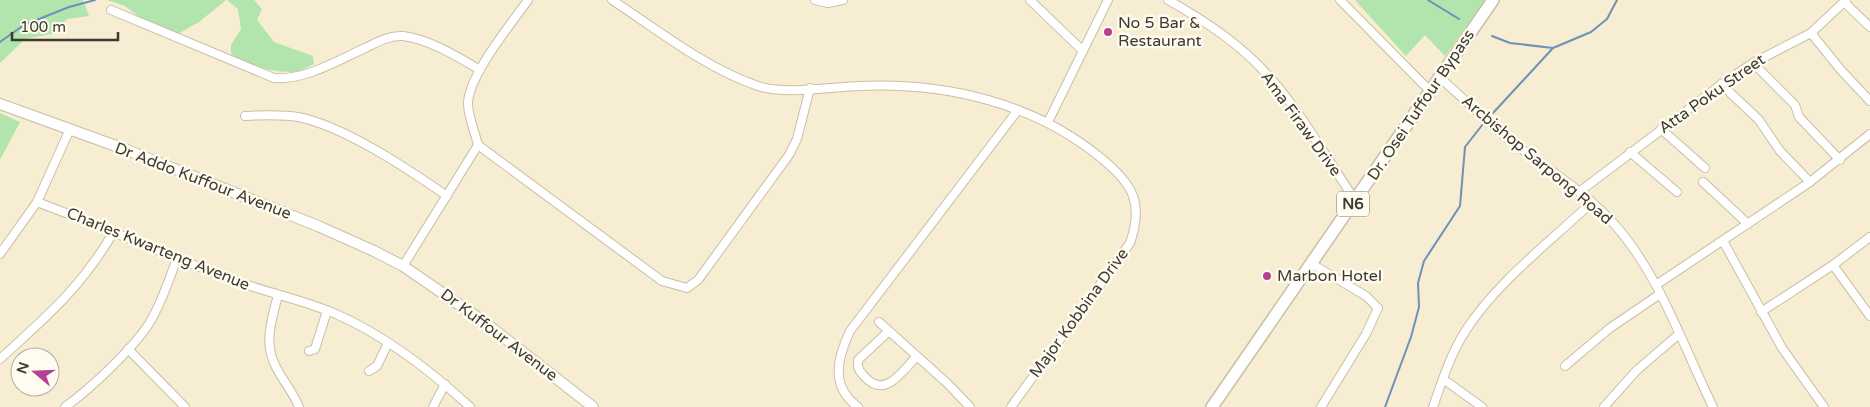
<svg xmlns="http://www.w3.org/2000/svg" width="1870" height="407" font-family="'Varela Round',sans-serif">
<style>
.green{fill:#b2e5ae}
.lines{fill:none;stroke-linecap:round;stroke-linejoin:round}
.stream{stroke:#6e91b7;stroke-width:2}
.minor-casing{stroke:#c8bfa5;stroke-width:10}
.major-casing{stroke:#c8bfa5;stroke-width:12}
.highway-casing{stroke:#c8bfa5;stroke-width:14}
.minor{stroke:#fff;stroke-width:8}
.major{stroke:#fff;stroke-width:10}
.highway{stroke:#fff;stroke-width:11}
.poi-dot{fill:#b73f94;stroke:#fefbf0;stroke-width:2}
.labels{text-anchor:middle;dominant-baseline:central;stroke-width:5;stroke-linejoin:round;paint-order:stroke}
.shield{fill:#fefbf0;stroke:#787469;stroke-width:1}
.shield-label{font-size:15px;font-weight:bold;fill:#3e3a2f}
.poi-label{font-size:16px;fill:#3e3a2f;stroke:#fefbf0;text-anchor:start}
.street-label{font-size:16px;fill:#3e3a2f;stroke:#fefbf0}
</style>
<rect width="100%" height="100%" fill="#f7edd2"/>
<!-- green -->
<g class="green">
<path d="M 0,0 L 83,0 L 89,16 L 67,19 L 52,34 L 25,39 L 0,63 Z"/>
<path d="M 107,0 L 226,0 L 199,22 L 178,34 L 145,21 L 125,6 Z"/>
<path d="M 227,0 L 254,0 L 262,9 L 257,20 L 274,42 L 313,56 L 314,64 C 309,66 304,69 299,71 C 283,75 242,66 231,53 L 231,45 L 241,29 L 238,9 Z"/>
<path d="M 1355,0 L 1485,0 L 1445,56 L 1425,35 L 1406,56 Z"/>
<path d="M 0,113 L 20,122 L 0,160 Z"/>
</g>
<g class="lines">
<!-- stream -->
<g class="stream">
<path d="M 1428,0 L 1459,19"/>
<path d="M 1492,36 L 1510,43 L 1553,48"/>
<path d="M 0,42 L 24,25 L 69,7 L 95,0"/>
<path d="M 1493,113 L 1553,48 L 1591,32 L 1607,19 L 1617,0"/>
<path d="M 1385,407 L 1411,337 L 1419,307 L 1418,283 L 1424,261 L 1460,206 L 1465,147 L 1483,124"/>
</g>
<defs>
<g id="minor">
<path d="M 612,0 C 658,30 705,68 758,86 C 785,95 831,87 860,86 C 946,82 1034,103 1101,158 C 1133,184 1144,203 1130,243 L 1011,407"/>
<path d="M 815,0 L 828,3 L 843,0"/>
<path d="M 1030,0 L 1083,51"/>
<path d="M 1168,0 C 1202,19 1237,42 1263,70 C 1297,105 1327,159 1355,200"/>
<path d="M 1340,0 L 1429,90"/>
<path d="M 1844,2 L 1870,27"/>
<path d="M 111,10 L 274,78 C 305,80 335,62 363,49 C 376,43 389,35 403,36 C 429,39 458,57 480,70"/>
<path d="M 1811,33 L 1840,69 L 1870,101"/>
<path d="M 1753,63 L 1795,105 L 1799,117 L 1840,160"/>
<path d="M 1439,77 C 1462,97 1484,119 1507,138 C 1544,167 1585,191 1616,226 C 1661,278 1683,346 1713,407"/>
<path d="M 1721,84 L 1759,120 L 1780,151 L 1810,182"/>
<path d="M 245,116 C 263,115 281,114 298,117 C 344,126 408,169 447,196"/>
<path d="M 1048,122 L 1108,0"/>
<path d="M 1661,129 L 1705,168"/>
<path d="M 478,145 L 662,281 L 687,288 L 698,280 L 789,155 L 797,139 L 810,88"/>
<path d="M 1630,152 L 1677,192"/>
<path d="M 1703,182 L 1748,224"/>
<path d="M 1579,192 L 1726,81 L 1753,63 L 1811,33 L 1846,0"/>
<path d="M 37,202 C 101,226 164,254 228,278 C 263,292 301,299 336,314 C 386,336 430,370 470,407"/>
<path d="M 1723,241 L 1782,348 L 1824,407"/>
<path d="M 0,254 L 37,202 L 70,129"/>
<path d="M 1312,264 L 1366,296 L 1378,308 L 1366,334 L 1321,407"/>
<path d="M 1833,265 L 1870,316"/>
<path d="M 403,266 L 478,145 C 475,132 468,117 468,103 C 469,75 511,24 528,0"/>
<path d="M 1656,285 L 1810,182 L 1870,134"/>
<path d="M 278,295 C 272,319 263,343 276,367 C 283,381 293,392 299,407"/>
<path d="M 1761,312 L 1833,265 L 1870,237"/>
<path d="M 879,322 L 948,384 L 970,407"/>
<path d="M 889,331 L 858,360 C 857,369 860,372 866,378 C 885,398 902,372 916,357"/>
<path d="M 128,349 L 185,407"/>
<path d="M 309,351 L 315,349 L 327,311"/>
<path d="M 0,359 C 47,316 82,287 114,231"/>
<path d="M 1565,366 L 1610,328 L 1660,294"/>
<path d="M 369,371 L 377,366 L 388,343"/>
<path d="M 1443,379 L 1482,407"/>
<path d="M 65,407 C 89,390 134,348 150,322 C 162,302 169,280 177,258"/>
<path d="M 433,407 L 445,384"/>
<path d="M 858,407 C 830,386 837,359 850,331 L 1018,110"/>
<path d="M 1433,407 C 1442,381 1451,353 1466,330 C 1497,282 1550,242 1592,202"/>
<path d="M 1604,407 L 1636,371 L 1679,334"/>
</g>
<path id="major" d="M 0,104 L 127,150 L 318,226 L 374,251 L 403,266 L 483,321 L 593,407"/>
<path id="highway" d="M 1212,407 L 1493,0"/>
</defs>
<!-- minor casing -->
<use href="#minor" class="minor-casing"/>
<!-- major casing -->
<use href="#major" class="major-casing"/>
<!-- highway casing -->
<use href="#highway" class="highway-casing"/>
<!-- minor -->
<use href="#minor" class="minor"/>
<!-- major -->
<use href="#major" class="major"/>
<!-- highway -->
<use href="#highway" class="highway"/>
</g>
<!-- markers -->
<g class="poi-dot">
<circle cx="1108" cy="32" r="5"/>
<circle cx="1267" cy="276" r="5"/>
</g>
<g class="labels">
<!-- shield labels -->
<rect class="shield" x="1337" y="191.5" width="32" height="25" rx="4"/>
<g class="shield-label">
<text x="1353" y="204">N6</text>
</g>
<!-- poi labels -->
<g class="poi-label">
<text x="1118" y="23">No 5 Bar &amp;<tspan x="1118" dy="18">Restaurant</tspan></text>
<text x="1277" y="276">Marbon Hotel</text>
</g>
<!-- street labels -->
<g class="street-label">
<text transform="translate(1712 94) rotate(-35)">Atta Poku Street</text>
<text transform="translate(1421 105) rotate(-56)">Dr. Osei Tuffour Bypass</text>
<text transform="translate(1301 124) rotate(54)">Ama Firaw Drive</text>
<text transform="translate(1537 160) rotate(40)">Arcbishop Sarpong Road</text>
<text transform="translate(203 181) rotate(21)">Dr Addo Kuffour Avenue</text>
<text transform="translate(158 249) rotate(22)">Charles Kwarteng Avenue</text>
<text transform="translate(1079 313) rotate(-54)">Major Kobbina Drive</text>
<text transform="translate(499 335) rotate(37)">Dr Kuffour Avenue</text>
</g>
</g>
<!-- north arrow -->
<g transform="translate(35 372) rotate(289)"><circle r="24" fill="#fefbf0" stroke="#b1aea3"/>
<path d="M0-4L9 19L0 12L-9 19Z" fill="#b73f94"/>
<text y="-8" font-size="14" font-weight="bold" text-anchor="middle" fill="#3e3a2f">N</text>
</g>
<!-- scale -->
<path d="M12 32v8h106v-8" fill="none" stroke="#3e3a2f" stroke-width="2.5"/>
<text x="20" y="32" font-size="15" fill="#3e3a2f" stroke="#fefbf0" stroke-width="4" paint-order="stroke">100 m</text>
</svg>
